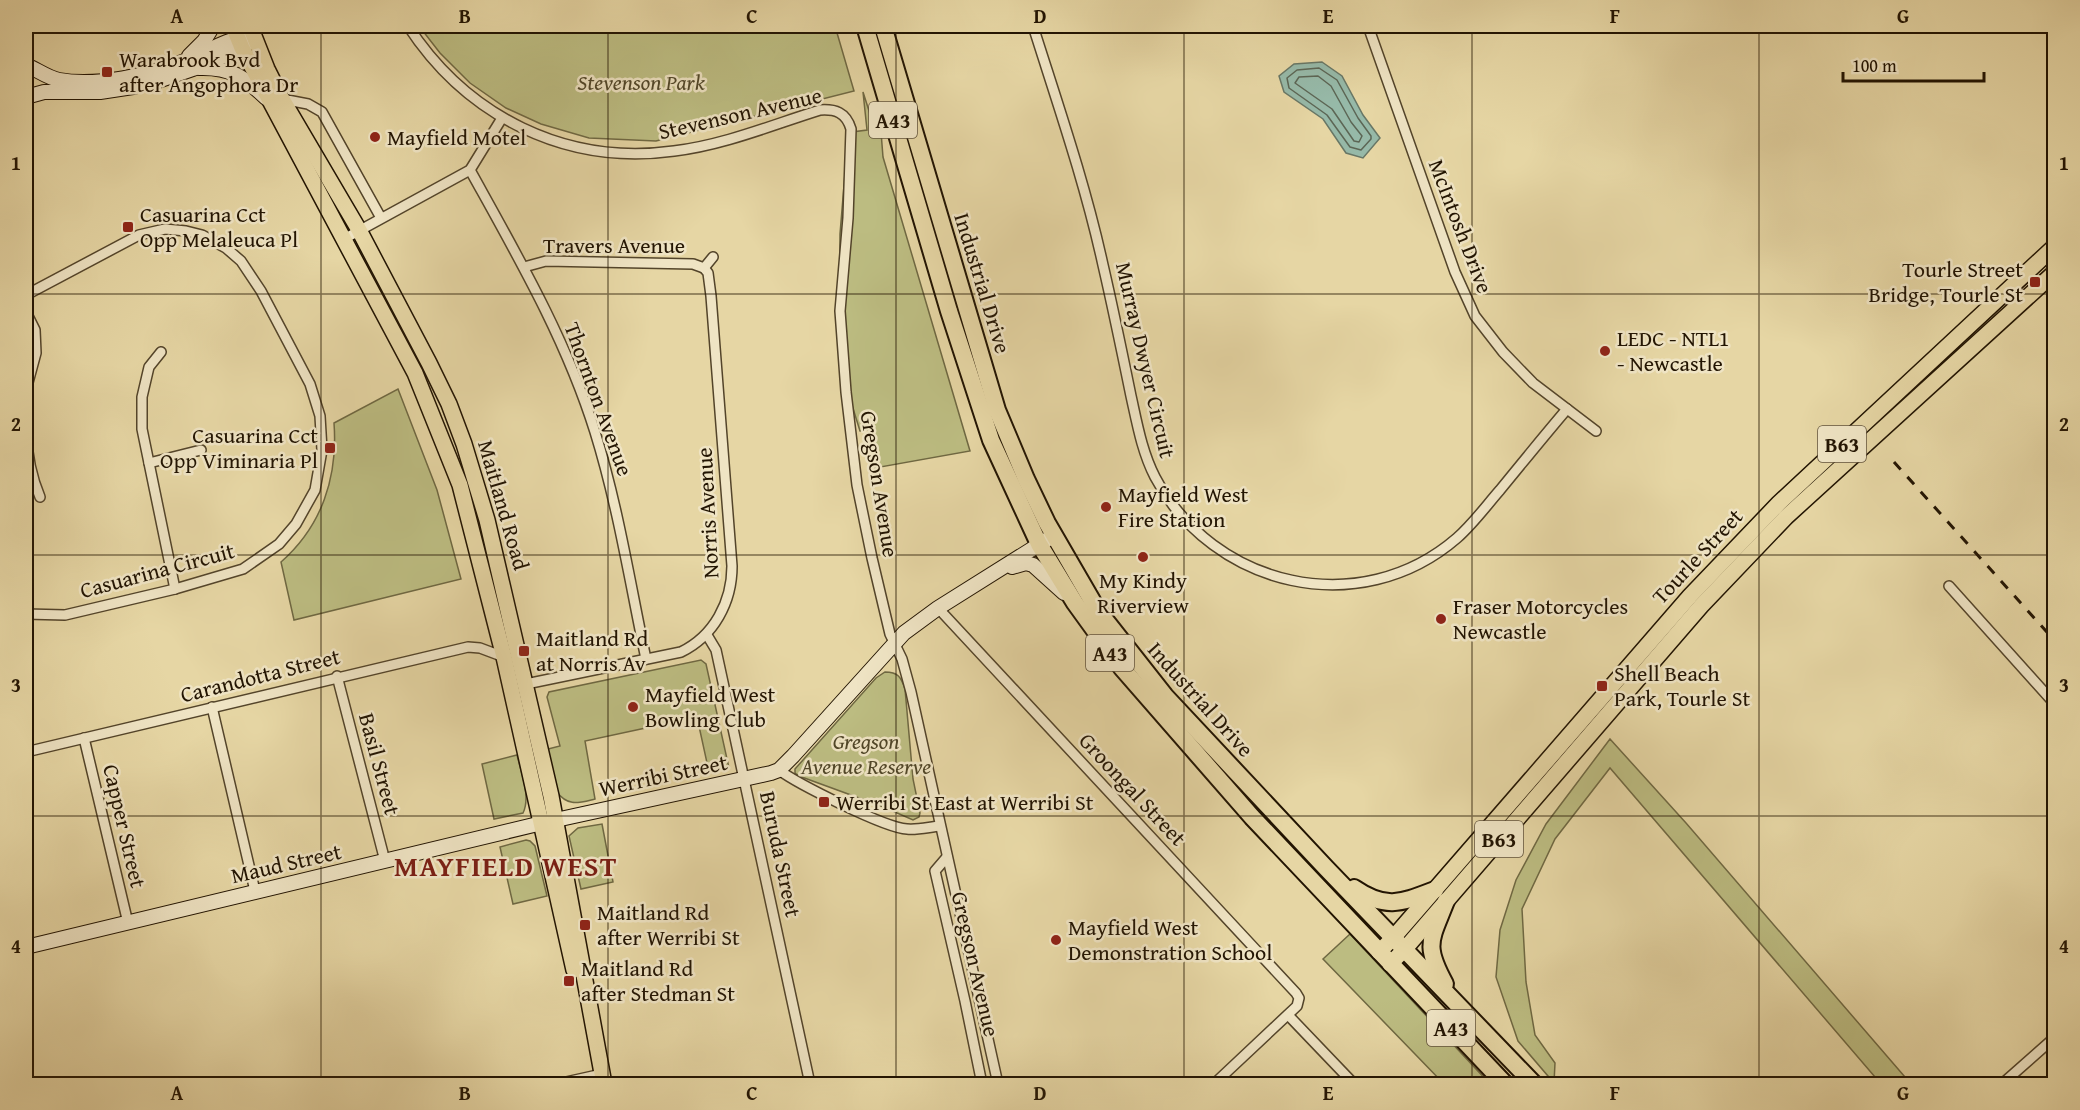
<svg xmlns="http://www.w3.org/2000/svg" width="2080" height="1110" font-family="'Gentium Book Plus',serif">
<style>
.green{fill:#bcbc81;stroke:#6f6842;stroke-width:1.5}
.water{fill:#96b9a8;stroke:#687766;stroke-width:1.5}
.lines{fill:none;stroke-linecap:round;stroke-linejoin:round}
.shore{stroke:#5c6655;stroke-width:1.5}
.street-casing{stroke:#53442a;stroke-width:12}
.secondary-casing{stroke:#221402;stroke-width:16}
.primary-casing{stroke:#221402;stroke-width:18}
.highway-casing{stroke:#221402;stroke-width:20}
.street{stroke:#efe4c4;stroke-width:9}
.secondary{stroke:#efe4c4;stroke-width:14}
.primary{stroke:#e6d6a4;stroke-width:15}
.highway{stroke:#e6d6a4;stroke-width:16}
.rail{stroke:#221402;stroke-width:3;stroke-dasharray:10 10;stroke-linecap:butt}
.grid{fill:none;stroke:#221402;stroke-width:1.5;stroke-opacity:0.55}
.poi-dot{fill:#8f2418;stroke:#efe4c4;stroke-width:2}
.labels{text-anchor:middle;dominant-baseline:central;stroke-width:5;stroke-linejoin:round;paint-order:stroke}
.shield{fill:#efe4c4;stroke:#60523c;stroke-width:1.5}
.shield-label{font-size:21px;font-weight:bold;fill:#221402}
.poi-label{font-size:22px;fill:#221402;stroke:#efe4c4;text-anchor:start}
.park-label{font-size:22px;font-style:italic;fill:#504628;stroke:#efe4c4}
.street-label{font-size:22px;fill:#221402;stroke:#efe4c4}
.district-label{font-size:28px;font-weight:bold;letter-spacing:1.5px;fill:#7a1f14;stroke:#efe4c4}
.neatline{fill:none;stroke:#221402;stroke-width:2}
.grid-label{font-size:20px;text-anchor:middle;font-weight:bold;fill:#221402}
</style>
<rect width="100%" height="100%" fill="#e6d6a4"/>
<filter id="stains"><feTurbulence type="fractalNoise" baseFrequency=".00333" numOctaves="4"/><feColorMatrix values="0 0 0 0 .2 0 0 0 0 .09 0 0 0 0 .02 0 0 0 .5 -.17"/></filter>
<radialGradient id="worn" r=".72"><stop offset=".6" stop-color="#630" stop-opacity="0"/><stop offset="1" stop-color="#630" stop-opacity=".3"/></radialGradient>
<!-- green -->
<g class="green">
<path d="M 419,26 L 835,26 L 854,91 L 656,141 L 589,138 L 541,124 L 506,108 L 470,83 L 440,53 Z"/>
<path d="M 863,92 L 871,117 L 880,119 L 883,157 L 970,451 L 875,468 L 869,430 L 860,431 L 847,389 L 839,351 L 840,234 L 846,161 L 852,132 L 867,130 Z"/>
<path d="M 398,389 L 437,490 L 461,579 L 294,620 L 281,562 C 322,526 338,477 334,423 Z"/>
<path d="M 701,660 L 706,664 L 729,768 L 709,772 L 697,717 L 585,741 L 595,799 C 578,803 568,807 556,791 L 544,750 L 560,746 L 547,697 L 549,692 Z"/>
<path d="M 885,672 C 898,672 901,677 905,689 L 913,779 L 920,813 L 919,817 L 913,820 L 881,806 L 799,776 L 795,773 L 795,769 L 876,678 Z"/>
<path d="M 1610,739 L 1686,823 L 1911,1084 L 1881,1084 L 1610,768 L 1555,839 L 1522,909 L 1526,982 L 1535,1035 L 1555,1063 L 1554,1083 L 1518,1041 L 1496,977 L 1500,930 L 1516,880 L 1546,824 Z"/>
<path d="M 517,755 C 521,772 531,797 523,813 L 494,819 L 482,764 Z"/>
<path d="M 602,824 L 613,882 L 581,889 L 569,836 L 578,828 Z"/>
<path d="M 526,840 L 530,841 L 535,846 L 547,896 L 513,904 L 500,847 Z"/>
<path d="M 1350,934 L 1490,1084 L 1444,1084 L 1323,959 Z"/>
</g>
<!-- water -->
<path class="water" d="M 1322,62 L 1342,76 L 1363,115 L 1380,138 L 1363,158 L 1346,153 L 1323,119 L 1284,92 L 1279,76 L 1294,64 Z"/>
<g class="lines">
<!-- shore -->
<g class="shore">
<path d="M 1319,68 L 1337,80 L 1358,118 L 1371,136 L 1371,139 L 1361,150 L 1350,147 L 1327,115 L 1289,88 L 1287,78 L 1297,70 Z"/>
<path d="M 1318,76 L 1331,86 L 1351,122 L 1362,136 L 1359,142 L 1354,141 L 1332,109 L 1295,83 L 1299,77 Z"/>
</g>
<defs>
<g id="street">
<path d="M 408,26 C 467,116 565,166 674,151 C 724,145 772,125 820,110 C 835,109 846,112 851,129 L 848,218 L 840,311 L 846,392 L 857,485 L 872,558 L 890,634 L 902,659 L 911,692 L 998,1084"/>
<path d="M 1033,26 C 1058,105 1085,183 1103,265 C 1113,308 1122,352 1131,396 C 1137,423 1142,452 1155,477 C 1213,587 1360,622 1457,538 C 1473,524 1486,506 1500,490 C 1522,463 1544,436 1567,409"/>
<path d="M 1368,26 L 1455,272 L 1475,316 L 1503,352 L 1533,383 L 1596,431"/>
<path d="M 282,99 L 308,104 L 322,112 L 381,218"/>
<path d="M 470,170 C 517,255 566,339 595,432 C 618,506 630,583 646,659"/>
<path d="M 344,239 L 470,170 L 502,118"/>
<path d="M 524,267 L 546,261 L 693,264 L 704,268"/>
<path d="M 704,268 L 713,257"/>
<path d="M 26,295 L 139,235 L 165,229 L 186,231 L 202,235 L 226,248 L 241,261 L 261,291 L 310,384 L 320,416 L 322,450 L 315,490 L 296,524 L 279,544 L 243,569 L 175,589 L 65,615 L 26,614"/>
<path d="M 26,312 L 35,330 L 36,353 L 26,390"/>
<path d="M 161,352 L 149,367 L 142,397 L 142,429 L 175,589"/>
<path d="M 26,431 C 27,453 31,476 40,497"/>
<path d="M 149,463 L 201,450"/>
<path d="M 1949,586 L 2054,703"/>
<path d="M 938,608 L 1296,993 L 1299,998 L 1297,1006 L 1214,1084"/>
<path d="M 707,635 L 716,650 L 810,1084"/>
<path d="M 337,676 L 385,861"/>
<path d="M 526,684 L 681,652 C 714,636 732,602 732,566 L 711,296 L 708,273 L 704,268"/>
<path d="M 212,707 L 255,891"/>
<path d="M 84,738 L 128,923"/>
<path d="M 26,752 L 468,647 L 480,648 L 504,657"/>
<path d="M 779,770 C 798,784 885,828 907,829 C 918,830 929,827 940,826"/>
<path d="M 947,857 L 935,871 L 965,1001 L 982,1084"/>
<path d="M 1288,1015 L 1354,1084"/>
<path d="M 557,1084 L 602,1074"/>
<path d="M 2002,1084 L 2054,1038"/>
</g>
<g id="secondary">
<path d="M 189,56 L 204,41 L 213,26"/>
<path d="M 26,65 C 36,69 48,78 59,80 C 97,87 149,75 185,61 C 206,53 226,38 249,37"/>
<path d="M 199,68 C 231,67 244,77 266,98"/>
<path d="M 26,97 L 44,92 L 100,92 L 133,87 L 161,80 L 193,69 L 242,48 L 250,41"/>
<path d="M 1012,567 L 1026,563 L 1033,565 L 1064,593"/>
<path d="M 26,947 L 542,823 L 771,773 L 779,770 L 793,756 L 904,633 L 938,608 L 1048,539"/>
</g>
<g id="primary">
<path d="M 233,26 L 242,48 L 415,373 L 460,485 L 504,657 L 574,970"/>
<path d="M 250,26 L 267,69 L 282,99 L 359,230 L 429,363 L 449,404 L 464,444 L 487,520 L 551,796 L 604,1084"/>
<path d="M 1379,952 L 1393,938 L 1690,596 L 1779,503 L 2054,247"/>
<path d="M 1390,964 L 1404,950 L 1701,606 L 1786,517 L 2054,273"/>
</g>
<g id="highway">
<path d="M 865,26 L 949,311 L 991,440 L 1039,544 L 1075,603 L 1122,668 L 1252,817 L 1505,1084"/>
<path d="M 883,26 L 997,410 L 1026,479 L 1047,523 L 1098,611 L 1165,696 L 1326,868 L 1534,1084"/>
<path d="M 1354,888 C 1386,910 1401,903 1435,890"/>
<path d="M 1445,984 C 1423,944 1431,940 1446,901"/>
</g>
</defs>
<!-- street casing -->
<use href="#street" class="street-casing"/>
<!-- secondary casing -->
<use href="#secondary" class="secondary-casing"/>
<!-- primary casing -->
<use href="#primary" class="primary-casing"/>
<!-- highway casing -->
<use href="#highway" class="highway-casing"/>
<!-- street -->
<use href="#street" class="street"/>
<!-- secondary -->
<use href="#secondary" class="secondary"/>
<!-- primary -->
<use href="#primary" class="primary"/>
<!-- highway -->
<use href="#highway" class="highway"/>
<!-- rail -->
<path class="rail" d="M 1894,462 L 2054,640"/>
</g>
<!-- grid -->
<path class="grid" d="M 321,26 L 321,1084M 608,26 L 608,1084M 896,26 L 896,1084M 1184,26 L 1184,1084M 1472,26 L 1472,1084M 1759,26 L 1759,1084M 26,294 L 2054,294M 26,555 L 2054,555M 26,816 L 2054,816"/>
<!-- markers -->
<g class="poi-dot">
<rect x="101" y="66" width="12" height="12" rx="3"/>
<circle cx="375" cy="137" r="6"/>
<rect x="122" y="221" width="12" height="12" rx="3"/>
<rect x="2029" y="276" width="12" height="12" rx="3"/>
<circle cx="1605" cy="351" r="6"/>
<rect x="324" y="442" width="12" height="12" rx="3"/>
<circle cx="1106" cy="507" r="6"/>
<circle cx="1143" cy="557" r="6"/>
<circle cx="1441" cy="619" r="6"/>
<rect x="518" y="645" width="12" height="12" rx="3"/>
<rect x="1596" y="680" width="12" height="12" rx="3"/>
<circle cx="633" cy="707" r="6"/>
<rect x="818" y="796" width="12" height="12" rx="3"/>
<rect x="579" y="919" width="12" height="12" rx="3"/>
<circle cx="1056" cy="940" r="6"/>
<rect x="563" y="975" width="12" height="12" rx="3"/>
</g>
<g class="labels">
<!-- shield labels -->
<g class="shield">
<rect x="869" y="102" width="48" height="36" rx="4.5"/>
<rect x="1818" y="426" width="48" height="36" rx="4.5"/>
<rect x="1086" y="635" width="48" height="36" rx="4.5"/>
<rect x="1475" y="821" width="48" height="36" rx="4.5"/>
<rect x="1427" y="1010" width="48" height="36" rx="4.5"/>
</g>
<g class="shield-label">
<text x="893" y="120">A43</text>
<text x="1842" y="444">B63</text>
<text x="1110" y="653">A43</text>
<text x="1499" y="839">B63</text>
<text x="1451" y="1028">A43</text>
</g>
<!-- poi labels -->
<g class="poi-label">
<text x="119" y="59">Warabrook Bvd<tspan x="119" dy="25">after Angophora Dr</tspan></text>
<text x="387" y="137">Mayfield Motel</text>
<text x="140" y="214">Casuarina Cct<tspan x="140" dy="25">Opp Melaleuca Pl</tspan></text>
<text x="2023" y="269" text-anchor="end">Tourle Street<tspan x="2023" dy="25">Bridge, Tourle St</tspan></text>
<text x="1617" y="338">LEDC - NTL1<tspan x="1617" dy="25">- Newcastle</tspan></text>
<text x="318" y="435" text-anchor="end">Casuarina Cct<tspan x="318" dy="25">Opp Viminaria Pl</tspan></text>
<text x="1118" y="494">Mayfield West<tspan x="1118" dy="25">Fire Station</tspan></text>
<text x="1143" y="580" text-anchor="middle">My Kindy<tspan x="1143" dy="25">Riverview</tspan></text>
<text x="1453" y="606">Fraser Motorcycles<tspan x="1453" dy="25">Newcastle</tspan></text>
<text x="536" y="638">Maitland Rd<tspan x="536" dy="25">at Norris Av</tspan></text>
<text x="1614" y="673">Shell Beach<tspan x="1614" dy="25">Park, Tourle St</tspan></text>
<text x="645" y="694">Mayfield West<tspan x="645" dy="25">Bowling Club</tspan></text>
<text x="836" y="802">Werribi St East at Werribi St</text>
<text x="597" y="912">Maitland Rd<tspan x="597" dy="25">after Werribi St</tspan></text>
<text x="1068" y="927">Mayfield West<tspan x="1068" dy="25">Demonstration School</tspan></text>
<text x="581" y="968">Maitland Rd<tspan x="581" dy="25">after Stedman St</tspan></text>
</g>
<!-- park labels -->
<g class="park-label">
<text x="641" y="82">Stevenson Park</text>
<text x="866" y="741">Gregson<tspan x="866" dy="25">Avenue Reserve</tspan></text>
</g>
<!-- street labels -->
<g class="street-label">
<text transform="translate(740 113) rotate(-13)">Stevenson Avenue</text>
<text transform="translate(1461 226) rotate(69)">McIntosh Drive</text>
<text x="614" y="245">Travers Avenue</text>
<text transform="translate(983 283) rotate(73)">Industrial Drive</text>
<text transform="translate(1146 360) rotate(77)">Murray Dwyer Circuit</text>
<text transform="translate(599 399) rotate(70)">Thornton Avenue</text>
<text transform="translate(880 484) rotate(81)">Gregson Avenue</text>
<text transform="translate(504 505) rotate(74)">Maitland Road</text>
<text transform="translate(707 513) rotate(-93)">Norris Avenue</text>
<text transform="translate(1697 556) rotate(-47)">Tourle Street</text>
<text transform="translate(157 570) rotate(-15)">Casuarina Circuit</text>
<text transform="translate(260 675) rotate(-14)">Carandotta Street</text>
<text transform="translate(1201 699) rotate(48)">Industrial Drive</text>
<text transform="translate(380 764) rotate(75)">Basil Street</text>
<text transform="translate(663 775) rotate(-12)">Werribi Street</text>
<text transform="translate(1133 789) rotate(47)">Groongal Street</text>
<text transform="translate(125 826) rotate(77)">Capper Street</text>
<text transform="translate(781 854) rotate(78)">Buruda Street</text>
<text transform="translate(286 863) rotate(-13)">Maud Street</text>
<text transform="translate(976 964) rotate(77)">Gregson Avenue</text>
</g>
<!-- district labels -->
<g class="district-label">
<text x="506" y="865">MAYFIELD WEST</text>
</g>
</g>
<!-- margin -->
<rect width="2080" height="1110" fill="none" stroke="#e6d6a4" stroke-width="66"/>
<!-- scale -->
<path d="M1843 72v9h141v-9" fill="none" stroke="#221402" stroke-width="3"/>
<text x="1852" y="72" font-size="18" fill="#221402" stroke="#efe4c4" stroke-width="4.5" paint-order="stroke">100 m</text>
<rect x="33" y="33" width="2014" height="1044" class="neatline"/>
<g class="grid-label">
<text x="177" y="23">A</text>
<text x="465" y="23">B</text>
<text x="752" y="23">C</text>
<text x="1040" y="23">D</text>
<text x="1328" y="23">E</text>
<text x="1615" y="23">F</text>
<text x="1903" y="23">G</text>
<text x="16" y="170">1</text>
<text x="2064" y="170">1</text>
<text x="16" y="431">2</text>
<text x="2064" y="431">2</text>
<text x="16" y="692">3</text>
<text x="2064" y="692">3</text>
<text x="16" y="953">4</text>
<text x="2064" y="953">4</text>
<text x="177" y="1100">A</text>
<text x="465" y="1100">B</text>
<text x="752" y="1100">C</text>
<text x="1040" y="1100">D</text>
<text x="1328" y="1100">E</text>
<text x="1615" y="1100">F</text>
<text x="1903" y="1100">G</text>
</g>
<rect width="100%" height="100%" filter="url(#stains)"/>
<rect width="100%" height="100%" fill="url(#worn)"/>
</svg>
